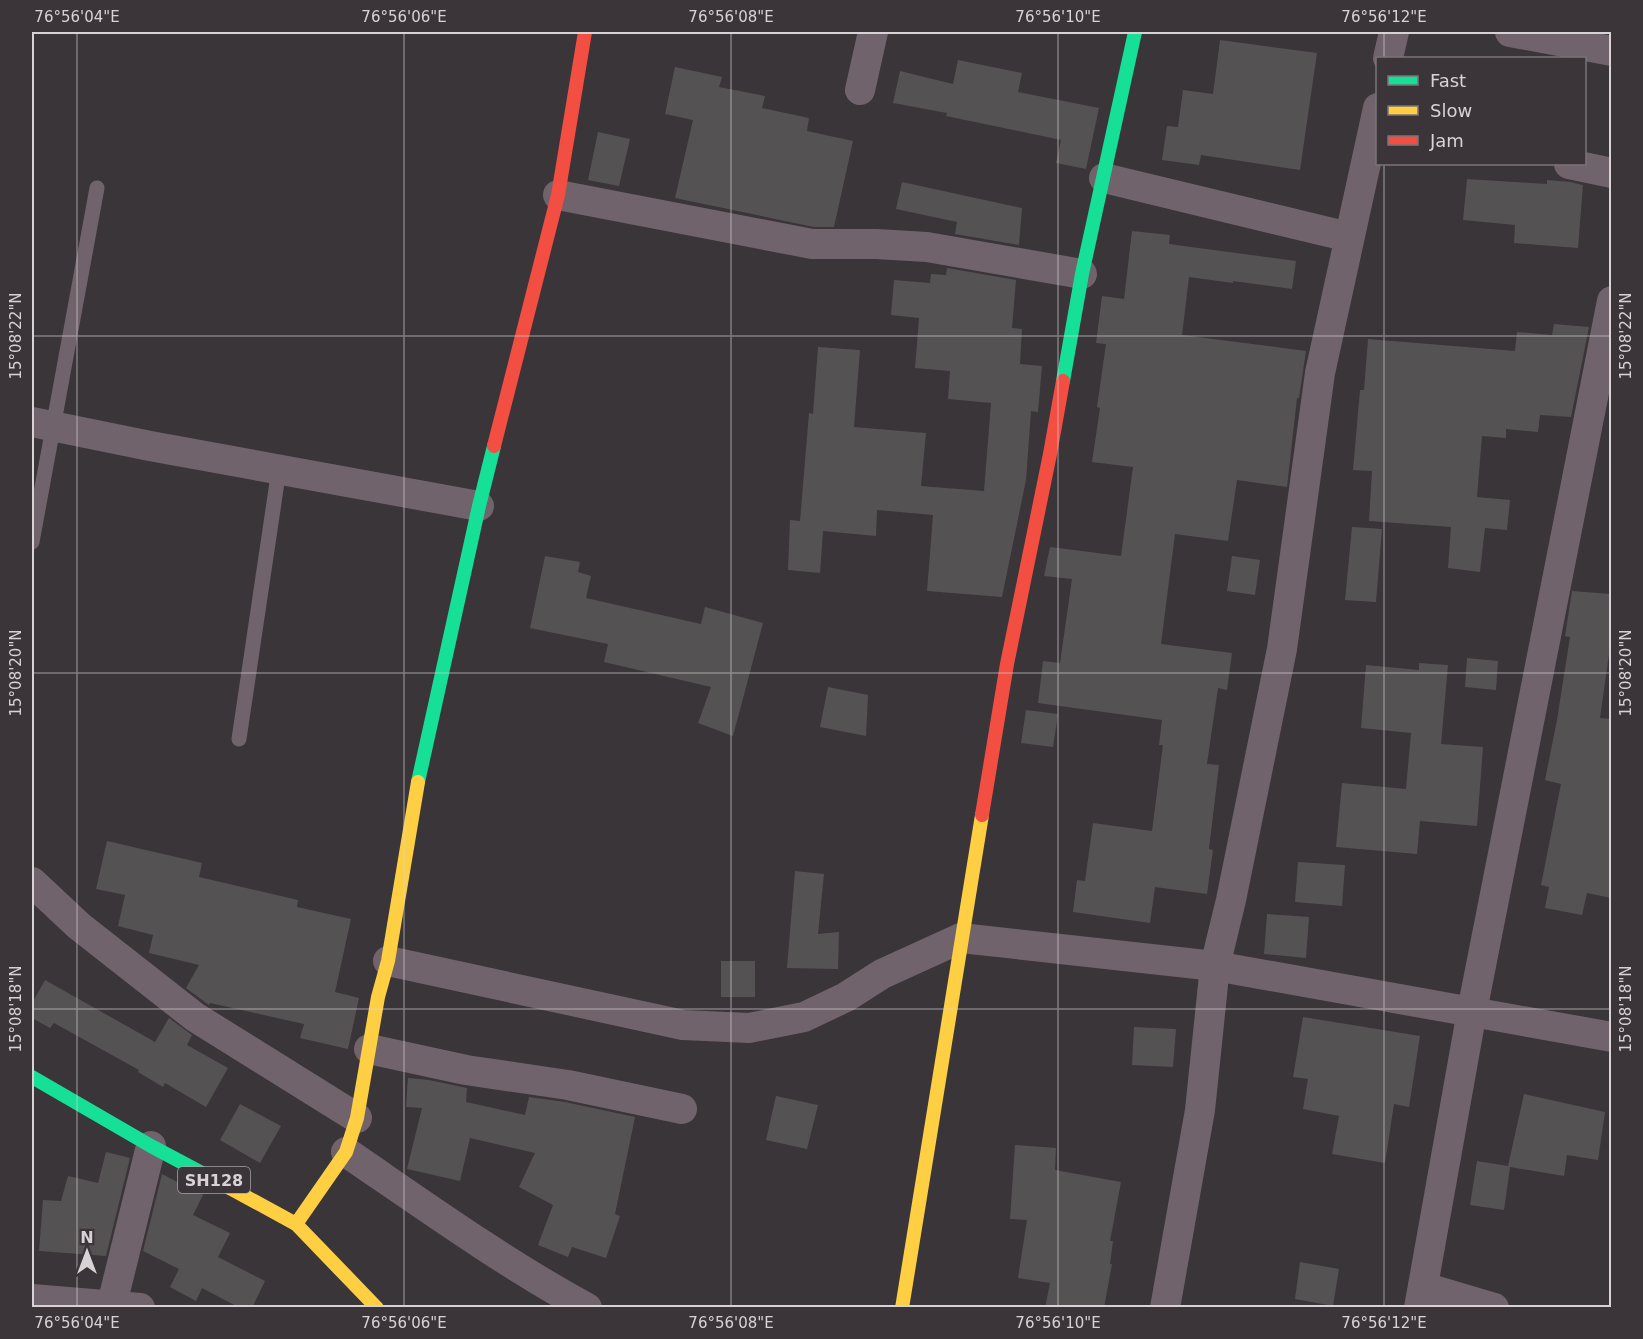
<svg xmlns="http://www.w3.org/2000/svg" width="1643" height="1339" font-family="'DejaVu Sans',sans-serif">
<style>
.building{fill:#555254}
.lines{fill:none;stroke-linecap:round;stroke-linejoin:round}
.lane{stroke:#71636b;stroke-width:15}
.street{stroke:#71636b;stroke-width:30}
.fast{stroke:#16e098;stroke-width:14}
.slow{stroke:#ffcf43;stroke-width:14}
.jam{stroke:#f24e42;stroke-width:14}
.ticks{fill:none;stroke:#d7d3d5;stroke-width:1.5;stroke-opacity:0.45}
.labels{text-anchor:middle;dominant-baseline:central;stroke-width:4.5;stroke-linejoin:round;paint-order:stroke}
.shield{fill:#3b3438;stroke:#a8a3a6;stroke-width:1.5}
.shield-label{font-size:16px;font-weight:bold;fill:#d7d3d5}
.neatline{fill:none;stroke:#d7d3d5;stroke-width:2}
.ticks-label{font-size:15px;text-anchor:middle;fill:#d7d3d5}
</style>
<rect width="100%" height="100%" fill="#3a3538"/>
<!-- building -->
<g class="building">
<path d="M 1220,40 L 1317,53 L 1300,170 L 1201,155 L 1199,165 L 1162,160 L 1167,126 L 1178,127 L 1183,90 L 1213,94 Z"/>
<path d="M 958,60 L 1022,73 L 1018,92 L 1099,108 L 1086,169 L 1056,163 L 1061,140 L 946,116 L 947,113 L 893,103 L 900,71 L 953,84 Z"/>
<path d="M 675,67 L 722,77 L 719,87 L 765,96 L 762,108 L 809,118 L 807,131 L 853,141 L 834,227 L 814,227 L 675,198 L 693,120 L 665,114 Z"/>
<path d="M 598,132 L 630,139 L 619,186 L 588,180 Z"/>
<path d="M 1467,179 L 1547,184 L 1547,180 L 1570,182 L 1583,185 L 1578,248 L 1514,243 L 1515,225 L 1463,220 Z"/>
<path d="M 902,182 L 1022,208 L 1019,245 L 955,234 L 957,222 L 896,209 Z"/>
<path d="M 1132,231 L 1170,235 L 1169,244 L 1296,261 L 1292,289 L 1233,281 L 1233,283 L 1189,277 L 1182,335 L 1306,351 L 1299,398 L 1297,398 L 1287,487 L 1237,480 L 1228,541 L 1175,534 L 1161,644 L 1232,653 L 1227,690 L 1218,688 L 1207,764 L 1219,765 L 1209,849 L 1213,850 L 1207,894 L 1155,887 L 1150,923 L 1073,912 L 1077,880 L 1085,881 L 1093,823 L 1152,831 L 1163,745 L 1159,745 L 1162,720 L 1038,703 L 1043,661 L 1060,663 L 1072,579 L 1044,576 L 1050,547 L 1121,556 L 1133,467 L 1092,462 L 1100,408 L 1097,407 L 1106,344 L 1096,343 L 1102,296 L 1124,299 Z"/>
<path d="M 947,268 L 1016,280 L 1012,328 L 1022,329 L 1020,364 L 1042,366 L 1038,412 L 1031,411 L 1026,480 L 1002,597 L 927,591 L 933,515 L 877,510 L 876,536 L 823,531 L 820,573 L 788,570 L 790,520 L 800,521 L 809,413 L 813,414 L 818,347 L 860,350 L 854,427 L 926,433 L 921,486 L 984,491 L 991,403 L 948,399 L 950,371 L 915,368 L 919,318 L 891,315 L 894,280 L 930,283 L 931,274 L 946,275 Z"/>
<path d="M 1554,324 L 1589,327 L 1571,417 L 1540,415 L 1538,432 L 1506,429 L 1506,438 L 1482,436 L 1477,497 L 1510,500 L 1507,530 L 1485,528 L 1480,572 L 1448,568 L 1451,527 L 1369,521 L 1372,471 L 1353,470 L 1360,390 L 1364,390 L 1368,339 L 1515,351 L 1517,332 L 1552,335 Z"/>
<path d="M 1352,527 L 1382,529 L 1376,602 L 1345,600 Z"/>
<path d="M 545,556 L 580,562 L 578,572 L 591,576 L 586,598 L 701,624 L 705,607 L 763,623 L 733,736 L 698,723 L 711,687 L 604,662 L 608,644 L 530,628 Z"/>
<path d="M 1232,556 L 1260,560 L 1255,595 L 1227,591 Z"/>
<path d="M 1572,591 L 1611,594 L 1611,640 L 1600,718 L 1611,719 L 1611,898 L 1587,893 L 1582,915 L 1545,908 L 1549,887 L 1541,885 L 1561,784 L 1545,780 L 1557,720 L 1570,637 L 1565,636 Z"/>
<path d="M 1467,658 L 1498,661 L 1496,690 L 1465,687 Z"/>
<path d="M 1419,663 L 1448,665 L 1441,744 L 1483,747 L 1477,826 L 1420,821 L 1417,854 L 1336,847 L 1342,783 L 1406,789 L 1411,733 L 1361,728 L 1366,665 L 1419,670 Z"/>
<path d="M 828,687 L 868,695 L 866,736 L 820,727 Z"/>
<path d="M 1026,710 L 1058,714 L 1053,747 L 1021,743 Z"/>
<path d="M 107,841 L 202,863 L 199,877 L 298,900 L 297,907 L 351,919 L 335,992 L 359,998 L 348,1049 L 300,1038 L 304,1024 L 210,1003 L 209,1005 L 186,988 L 199,965 L 149,953 L 153,935 L 118,926 L 125,895 L 96,889 Z"/>
<path d="M 1298,862 L 1345,865 L 1342,906 L 1295,902 Z"/>
<path d="M 795,871 L 824,874 L 818,934 L 839,932 L 838,969 L 787,968 Z"/>
<path d="M 1267,914 L 1309,917 L 1306,958 L 1264,954 Z"/>
<rect x="721" y="961" width="34" height="36"/>
<path d="M 45,980 L 155,1042 L 169,1018 L 192,1035 L 187,1045 L 228,1068 L 206,1107 L 165,1083 L 163,1087 L 138,1072 L 139,1070 L 54,1023 L 50,1028 L 32,1018 L 32,1003 Z"/>
<path d="M 1303,1017 L 1420,1036 L 1409,1107 L 1394,1104 L 1385,1163 L 1332,1154 L 1339,1116 L 1303,1109 L 1308,1079 L 1293,1077 Z"/>
<path d="M 1134,1027 L 1176,1029 L 1173,1067 L 1132,1065 Z"/>
<path d="M 408,1078 L 429,1080 L 467,1088 L 466,1102 L 525,1115 L 529,1097 L 565,1102 L 635,1117 L 615,1214 L 620,1216 L 606,1258 L 572,1247 L 568,1257 L 538,1245 L 553,1205 L 519,1187 L 535,1153 L 470,1138 L 460,1181 L 407,1169 L 422,1108 L 406,1107 Z"/>
<path d="M 1524,1094 L 1605,1112 L 1598,1160 L 1567,1155 L 1564,1176 L 1510,1167 L 1504,1210 L 1470,1205 L 1477,1161 L 1508,1166 Z"/>
<path d="M 776,1096 L 818,1105 L 807,1149 L 766,1140 Z"/>
<path d="M 240,1104 L 281,1126 L 260,1163 L 220,1140 Z"/>
<path d="M 1015,1145 L 1056,1148 L 1055,1170 L 1121,1182 L 1110,1241 L 1113,1241 L 1110,1264 L 1112,1264 L 1104,1308 L 1045,1308 L 1050,1283 L 1018,1278 L 1027,1220 L 1010,1219 Z"/>
<path d="M 106,1152 L 130,1158 L 106,1256 L 39,1251 L 43,1200 L 61,1201 L 68,1176 L 98,1183 Z"/>
<path d="M 162,1174 L 203,1195 L 193,1215 L 230,1233 L 218,1257 L 265,1281 L 252,1308 L 240,1308 L 202,1288 L 196,1301 L 170,1287 L 179,1269 L 143,1251 Z"/>
<path d="M 1300,1262 L 1339,1269 L 1333,1306 L 1295,1299 Z"/>
</g>
<g class="lines">
<!-- lane -->
<g class="lane">
<path d="M 32,542 L 97,188"/>
<path d="M 239,739 L 279,469"/>
</g>
<!-- street -->
<g class="street">
<path d="M 1510,32 L 1612,51"/>
<path d="M 1388,58 L 1394,32"/>
<path d="M 860,90 L 873,32"/>
<path d="M 1569,164 L 1612,173"/>
<path d="M 1104,178 L 1349,237"/>
<path d="M 558,195 L 812,244 L 876,244 L 927,247 L 1082,274"/>
<path d="M 32,422 L 150,446 L 479,506"/>
<path d="M 32,882 L 79,926 L 195,1017 L 357,1118"/>
<path d="M 388,961 L 683,1025 L 749,1028 L 804,1017 L 846,997 L 882,974 L 961,938 L 1215,966 L 1612,1037"/>
<path d="M 369,1049 L 466,1070 L 568,1085 L 682,1109"/>
<path d="M 346,1152 C 425,1206 503,1262 587,1308"/>
<path d="M 1423,1287 L 1494,1308"/>
<path d="M 32,1299 L 140,1308"/>
<path d="M 111,1308 L 151,1146"/>
<path d="M 1165,1308 L 1200,1110 L 1215,966 L 1231,900 L 1282,649 L 1320,373 L 1378,108"/>
<path d="M 1419,1308 L 1472,1011 L 1612,301"/>
</g>
<!-- fast -->
<g class="fast">
<path d="M 1063,381 L 1082,274 L 1135,32"/>
<path d="M 418,782 L 479,506 L 494,446"/>
<path d="M 32,1077 L 151,1146 L 230,1188"/>
</g>
<!-- slow -->
<g class="slow">
<path d="M 230,1188 L 296,1224 L 377,1308"/>
<path d="M 296,1224 L 346,1152 L 357,1118 L 378,997 L 388,961 L 418,782"/>
<path d="M 902,1308 L 982,815"/>
</g>
<!-- jam -->
<g class="jam">
<path d="M 494,446 L 558,195 L 585,32"/>
<path d="M 982,815 L 1007,664 L 1050,454 L 1063,381"/>
</g>
</g>
<!-- ticks -->
<path class="ticks" d="M 77,32 L 77,1308M 404,32 L 404,1308M 731,32 L 731,1308M 1058,32 L 1058,1308M 1384,32 L 1384,58M 1384,164 L 1384,1308M 32,336 L 1612,336M 32,673 L 1612,673M 32,1009 L 1612,1009"/>
<g class="labels">
<!-- shield labels -->
<rect class="shield" x="178" y="1167" width="72" height="26" rx="4.5"/>
<g class="shield-label">
<text x="214" y="1180">SH128</text>
</g>
</g>
<!-- border -->
<rect width="1643" height="1339" fill="none" stroke="#3b3438" stroke-width="66"/>
<!-- legend -->
<rect x="1376" y="57" width="210" height="108" fill="#3b3438" stroke="#797477" stroke-width="1.5"/>
<rect x="1388" y="76" width="30" height="9" fill="#16e098" stroke="#797477" stroke-width="1.5"/>
<text x="1430" y="87" font-size="18" fill="#d7d3d5">Fast</text>
<rect x="1388" y="106" width="30" height="9" fill="#ffcf43" stroke="#797477" stroke-width="1.5"/>
<text x="1430" y="117" font-size="18" fill="#d7d3d5">Slow</text>
<rect x="1388" y="136" width="30" height="9" fill="#f24e42" stroke="#797477" stroke-width="1.5"/>
<text x="1430" y="147" font-size="18" fill="#d7d3d5">Jam</text>
<!-- north arrow -->
<g transform="translate(87 1252)" stroke="#3b3438" stroke-width="4.5" paint-order="stroke">
<path d="M0-4.5L10 22L0 15L-10 22Z" fill="#d7d3d5"/>
<text y="-9" font-size="16" font-weight="bold" text-anchor="middle" fill="#d7d3d5">N</text>
</g>
<rect x="33" y="33" width="1577" height="1273" class="neatline"/>
<g class="ticks-label">
<text x="77" y="22">76°56'04"E</text>
<text x="404" y="22">76°56'06"E</text>
<text x="731" y="22">76°56'08"E</text>
<text x="1058" y="22">76°56'10"E</text>
<text x="1384" y="22">76°56'12"E</text>
<text transform="translate(16 336) rotate(-90)" y="5">15°08'22"N</text>
<text transform="translate(1626 336) rotate(-90)" y="5">15°08'22"N</text>
<text transform="translate(16 673) rotate(-90)" y="5">15°08'20"N</text>
<text transform="translate(1626 673) rotate(-90)" y="5">15°08'20"N</text>
<text transform="translate(16 1009) rotate(-90)" y="5">15°08'18"N</text>
<text transform="translate(1626 1009) rotate(-90)" y="5">15°08'18"N</text>
<text x="77" y="1328">76°56'04"E</text>
<text x="404" y="1328">76°56'06"E</text>
<text x="731" y="1328">76°56'08"E</text>
<text x="1058" y="1328">76°56'10"E</text>
<text x="1384" y="1328">76°56'12"E</text>
</g>
</svg>
